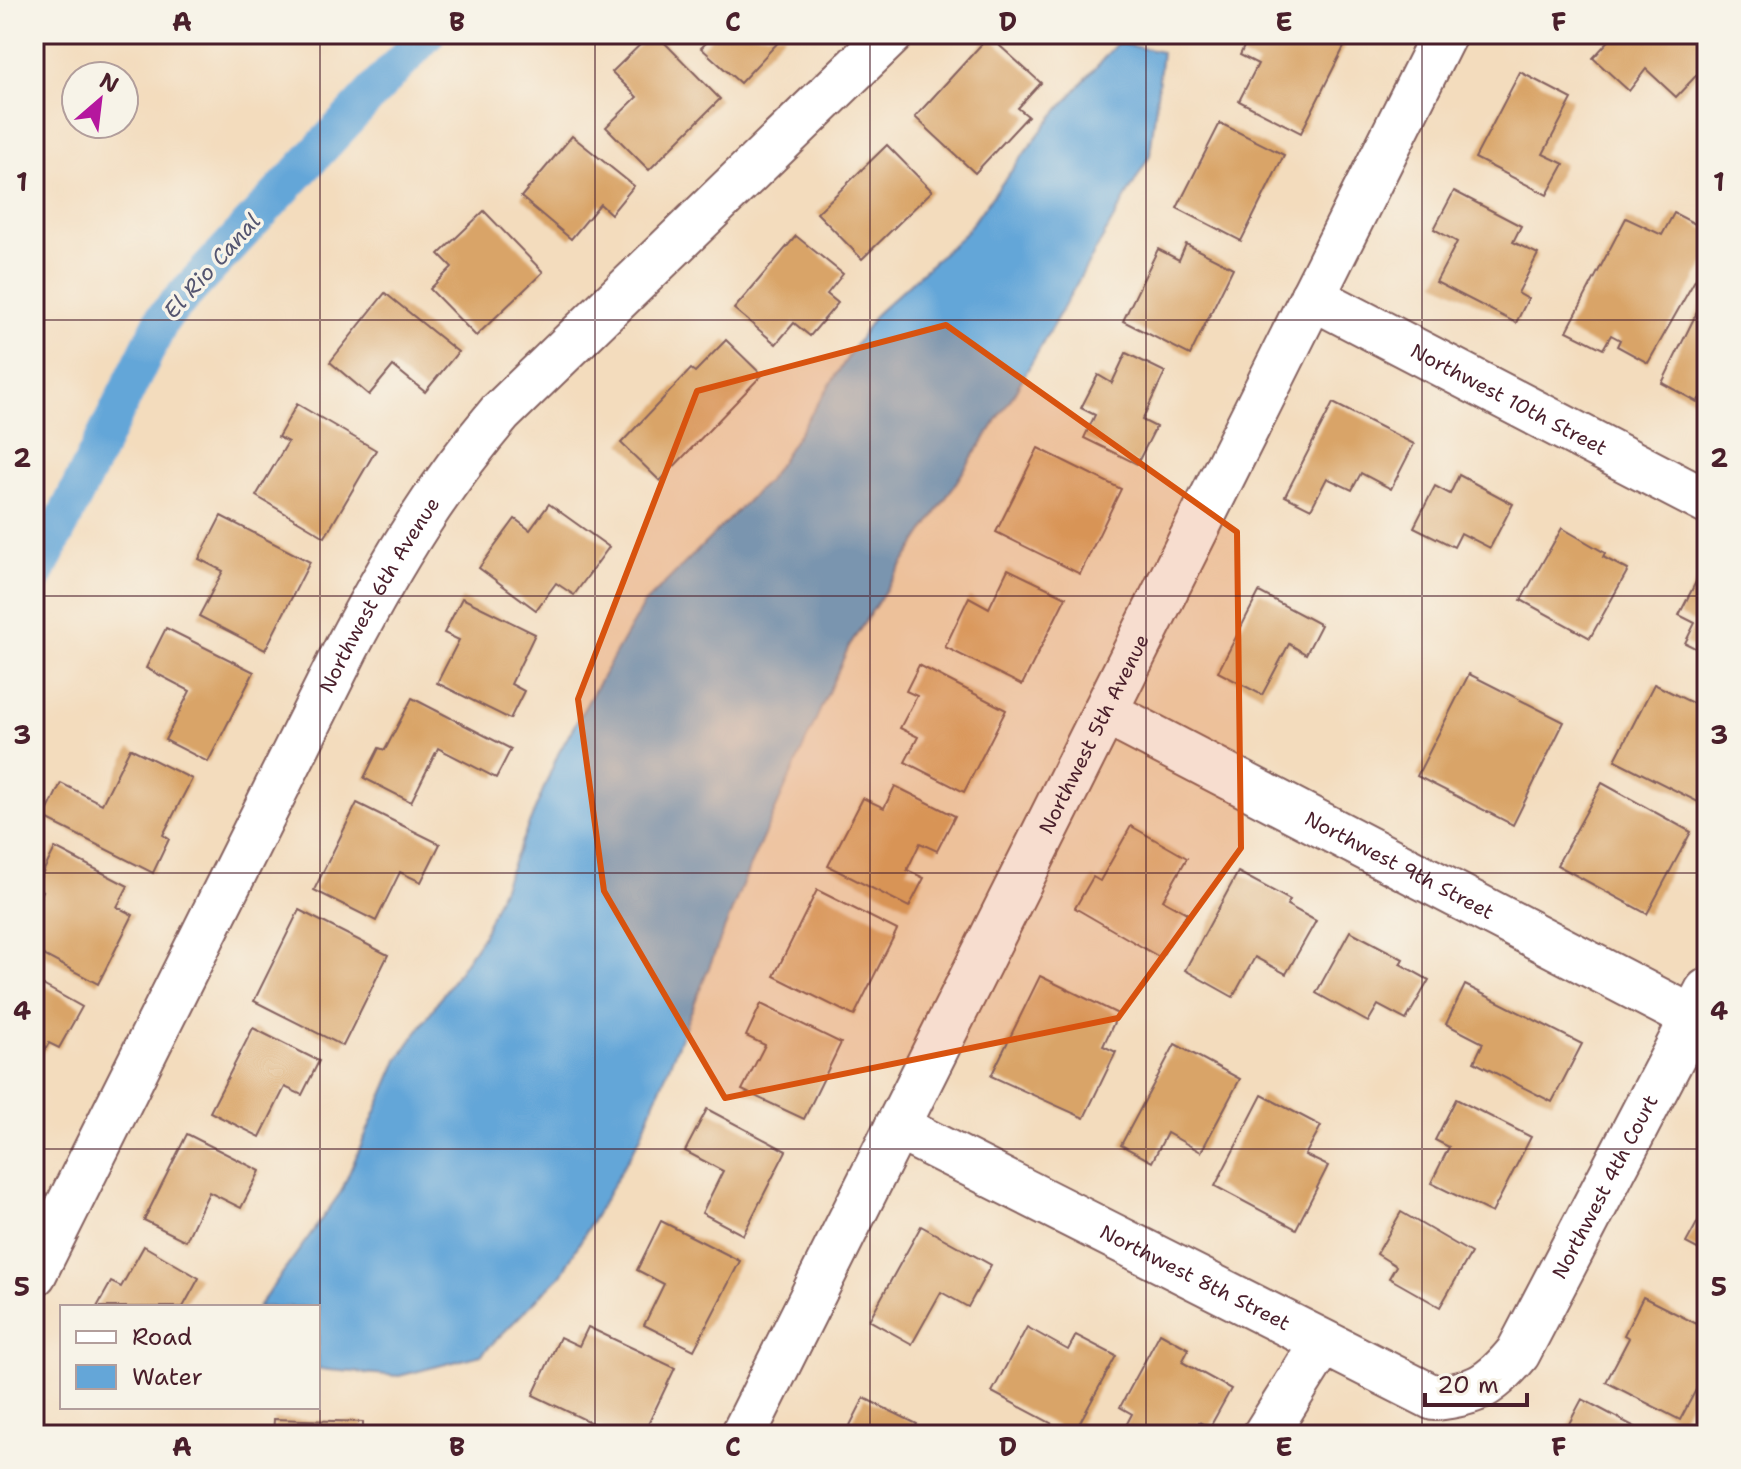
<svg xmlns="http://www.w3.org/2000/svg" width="1741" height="1469" font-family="'Shantell Sans',sans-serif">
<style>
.water{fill:#64a6d8;stroke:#576282;stroke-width:2}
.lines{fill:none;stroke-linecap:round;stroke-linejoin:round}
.canal{stroke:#64a6d8;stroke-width:36}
.building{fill:#d9a467}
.minor-casing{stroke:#85615e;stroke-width:48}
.minor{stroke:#fff;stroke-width:44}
.marked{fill:#d8530f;fill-opacity:0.2;stroke:#d8530f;stroke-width:6;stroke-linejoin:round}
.grid{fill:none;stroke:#4a1f2b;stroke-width:2;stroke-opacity:0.55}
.labels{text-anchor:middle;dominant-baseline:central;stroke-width:7;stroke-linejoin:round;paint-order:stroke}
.street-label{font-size:20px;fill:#4a1f2b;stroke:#f7f3e8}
.water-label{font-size:22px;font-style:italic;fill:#545570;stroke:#f7f3e8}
.neatline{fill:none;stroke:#4a1f2b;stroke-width:3}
.grid-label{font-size:26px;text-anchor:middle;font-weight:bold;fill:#4a1f2b}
</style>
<rect width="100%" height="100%" fill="#f7f3e8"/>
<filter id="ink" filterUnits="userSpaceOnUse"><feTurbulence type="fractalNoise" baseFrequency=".0125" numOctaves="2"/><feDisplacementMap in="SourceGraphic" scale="16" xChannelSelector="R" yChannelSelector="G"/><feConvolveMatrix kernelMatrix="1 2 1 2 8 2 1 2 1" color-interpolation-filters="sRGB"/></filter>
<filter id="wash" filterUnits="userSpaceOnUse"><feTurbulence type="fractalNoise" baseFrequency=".006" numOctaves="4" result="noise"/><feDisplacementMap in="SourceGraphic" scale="32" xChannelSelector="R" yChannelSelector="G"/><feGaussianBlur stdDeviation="1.8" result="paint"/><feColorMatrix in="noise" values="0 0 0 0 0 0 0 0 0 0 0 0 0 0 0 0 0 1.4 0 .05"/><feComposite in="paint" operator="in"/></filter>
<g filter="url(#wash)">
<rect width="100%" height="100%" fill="#f3dcbd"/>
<!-- water -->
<path class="water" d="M 1117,43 L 1162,52 L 1150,155 L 1012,397 L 849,646 L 750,866 L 640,1138 L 561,1275 L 481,1355 L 399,1376 L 318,1369 L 318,1307 L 258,1307 L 341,1192 L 398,1060 L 482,937 L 558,754 L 643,605 L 769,479 L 875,315 L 964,234 L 1048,122 Z"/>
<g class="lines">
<!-- canal -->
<path class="canal" d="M 34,579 L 163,318 L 427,34"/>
</g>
<g id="blocks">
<!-- building -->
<g class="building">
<path d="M 651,34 L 656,34 L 720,99 L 649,170 L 606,127 L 637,97 L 612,72 Z"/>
<path d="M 715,34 L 786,34 L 740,83 L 701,48 Z"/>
<path d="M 1250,34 L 1319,34 L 1344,47 L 1301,133 L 1239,101 L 1258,64 L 1240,55 Z"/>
<path d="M 1615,34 L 1707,34 L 1707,64 L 1676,97 L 1646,69 L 1629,91 L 1593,58 Z"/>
<path d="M 989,36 L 1041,83 L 1018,108 L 1028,116 L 975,173 L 915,117 Z"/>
<path d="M 1520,72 L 1572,99 L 1543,154 L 1564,164 L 1547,195 L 1475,158 Z"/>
<path d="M 1220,123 L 1284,155 L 1241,241 L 1177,208 Z"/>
<path d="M 572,136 L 634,186 L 611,214 L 600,204 L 571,239 L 521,197 Z"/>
<path d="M 887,145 L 932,191 L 862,259 L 817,213 Z"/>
<path d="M 1454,191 L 1521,226 L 1513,242 L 1538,254 L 1518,293 L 1528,299 L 1516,323 L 1436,282 L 1457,242 L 1434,229 Z"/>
<path d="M 484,211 L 543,272 L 476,336 L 430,289 L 452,267 L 439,254 Z"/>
<path d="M 1674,213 L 1707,230 L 1707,259 L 1648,363 L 1617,346 L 1620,340 L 1611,335 L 1603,349 L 1567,331 L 1626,218 L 1662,235 Z"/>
<path d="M 796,236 L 843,274 L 827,294 L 838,303 L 810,336 L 794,323 L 776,344 L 734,309 Z"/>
<path d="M 1186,244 L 1233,268 L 1190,355 L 1123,321 L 1158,249 L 1179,260 Z"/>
<path d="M 385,293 L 458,352 L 425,392 L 393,366 L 369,395 L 330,362 Z"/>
<path d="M 1702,302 L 1707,304 L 1707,388 L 1697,402 L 1662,383 Z"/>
<path d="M 726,340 L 762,375 L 660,481 L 621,443 L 691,369 L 695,372 Z"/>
<path d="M 1126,353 L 1165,372 L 1142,420 L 1156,427 L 1137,464 L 1084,438 L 1095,415 L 1081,408 L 1098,375 L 1112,383 Z"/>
<path d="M 1333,403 L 1414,444 L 1391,489 L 1361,473 L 1352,490 L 1327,478 L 1311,509 L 1285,496 Z"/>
<path d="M 297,404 L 376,450 L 325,537 L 256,496 L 288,442 L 278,437 Z"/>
<path d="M 1038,448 L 1121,489 L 1080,574 L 996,532 Z"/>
<path d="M 1459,475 L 1513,504 L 1490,548 L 1461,533 L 1454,547 L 1414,527 L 1435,486 L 1450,494 Z"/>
<path d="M 549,504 L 609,547 L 574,595 L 556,583 L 536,610 L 479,568 L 515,519 L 530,530 Z"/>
<path d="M 221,516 L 310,562 L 265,650 L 199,616 L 223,571 L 199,559 Z"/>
<path d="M 1562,528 L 1605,553 L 1603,557 L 1628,570 L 1590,638 L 1521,600 Z"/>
<path d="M 1008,569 L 1066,597 L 1022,685 L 945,647 L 969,597 L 989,608 Z"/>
<path d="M 1700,574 L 1707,578 L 1707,654 L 1685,643 L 1695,623 L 1679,615 Z"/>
<path d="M 1259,592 L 1321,625 L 1306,654 L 1289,644 L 1262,695 L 1218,672 Z"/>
<path d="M 462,598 L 535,634 L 511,684 L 524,691 L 510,719 L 437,683 L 459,640 L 444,633 Z"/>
<path d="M 166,628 L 254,672 L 208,762 L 165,740 L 190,691 L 146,668 Z"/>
<path d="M 919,665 L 1006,710 L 964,792 L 905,762 L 918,737 L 900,728 L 917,696 L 906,691 Z"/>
<path d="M 1469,674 L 1564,722 L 1513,825 L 1417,776 Z"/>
<path d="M 1654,684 L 1707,710 L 1704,805 L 1615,760 Z"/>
<path d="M 412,698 L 511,749 L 496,778 L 438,748 L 411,802 L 364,778 L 379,748 L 385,750 Z"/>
<path d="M 130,748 L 192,779 L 163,835 L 169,839 L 153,873 L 44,818 L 61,783 L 102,804 Z"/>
<path d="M 1602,783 L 1691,832 L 1647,914 L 1557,865 Z"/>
<path d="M 895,786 L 955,816 L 937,851 L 920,843 L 907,870 L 924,878 L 909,907 L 828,866 L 863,798 L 884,808 Z"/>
<path d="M 357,803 L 440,844 L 421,882 L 400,872 L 376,921 L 314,890 Z"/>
<path d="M 1131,826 L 1187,858 L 1163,900 L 1187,913 L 1161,958 L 1075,908 L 1093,877 L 1100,881 Z"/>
<path d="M 55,848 L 128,886 L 117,907 L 133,915 L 98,984 L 34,950 L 34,909 L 43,891 L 35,888 Z"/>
<path d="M 1238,872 L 1290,900 L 1287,905 L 1316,921 L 1286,974 L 1255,957 L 1233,997 L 1185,970 Z"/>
<path d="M 817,890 L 897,930 L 854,1016 L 774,976 Z"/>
<path d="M 299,910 L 388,955 L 343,1046 L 254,1001 Z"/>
<path d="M 1350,931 L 1403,959 L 1400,964 L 1429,980 L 1406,1020 L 1378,1005 L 1368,1022 L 1316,993 Z"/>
<path d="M 1040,976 L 1118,1014 L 1103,1046 L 1116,1052 L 1084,1118 L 991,1076 Z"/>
<path d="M 34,980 L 82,1007 L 59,1048 L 49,1043 L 34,1069 Z"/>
<path d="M 1465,985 L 1582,1044 L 1552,1102 L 1474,1062 L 1483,1043 L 1446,1024 Z"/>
<path d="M 761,1004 L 841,1043 L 804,1119 L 742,1090 L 765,1045 L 746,1036 Z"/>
<path d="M 253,1028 L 319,1061 L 302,1095 L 285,1087 L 260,1137 L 210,1112 Z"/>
<path d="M 1175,1044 L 1240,1079 L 1201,1152 L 1167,1133 L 1152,1162 L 1121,1145 Z"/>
<path d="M 1262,1095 L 1321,1126 L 1305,1155 L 1328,1166 L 1296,1229 L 1215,1186 Z"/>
<path d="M 1456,1099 L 1531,1137 L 1492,1213 L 1431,1183 L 1449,1147 L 1435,1140 Z"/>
<path d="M 707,1109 L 786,1151 L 743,1235 L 702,1213 L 723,1171 L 685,1151 Z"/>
<path d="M 187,1134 L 260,1171 L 241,1208 L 209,1192 L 186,1241 L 144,1220 Z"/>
<path d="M 1401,1212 L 1471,1253 L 1440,1307 L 1389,1278 L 1396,1266 L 1377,1254 Z"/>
<path d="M 1702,1214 L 1707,1217 L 1707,1254 L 1686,1243 Z"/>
<path d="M 661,1221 L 740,1261 L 694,1350 L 644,1325 L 664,1284 L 637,1270 Z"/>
<path d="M 921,1226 L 991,1265 L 968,1307 L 941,1292 L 912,1344 L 869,1320 Z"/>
<path d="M 144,1246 L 199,1278 L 183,1307 L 97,1307 L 111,1282 L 121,1287 Z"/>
<path d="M 1643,1297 L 1707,1329 L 1707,1369 L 1680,1420 L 1606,1382 L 1629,1338 L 1624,1335 Z"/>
<path d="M 588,1327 L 675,1368 L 643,1435 L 617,1435 L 533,1395 L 560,1337 L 579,1346 Z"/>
<path d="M 1027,1327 L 1068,1350 L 1076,1335 L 1116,1356 L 1073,1435 L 992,1392 Z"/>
<path d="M 1160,1333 L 1189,1349 L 1182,1362 L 1231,1389 L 1210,1427 L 1199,1422 L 1192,1435 L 1121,1435 L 1132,1414 L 1120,1407 Z"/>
<path d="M 864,1398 L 917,1424 L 911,1435 L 845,1435 Z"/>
<path d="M 1582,1399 L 1650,1435 L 1563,1435 Z"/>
<path d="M 274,1419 L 363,1422 L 363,1435 L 273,1435 Z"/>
</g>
</g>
</g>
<g filter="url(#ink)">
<use href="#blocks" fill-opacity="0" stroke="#85615e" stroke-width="2"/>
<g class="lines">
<defs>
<g id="minor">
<path id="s1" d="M 1312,297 L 1707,502"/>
<path id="s2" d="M 1105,712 L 1693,1018"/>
<path id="s3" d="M 897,1127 L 1434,1398 C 1476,1394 1491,1386 1518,1353 L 1707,991"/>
<path id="s4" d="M 34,1274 L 347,647 C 393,560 436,489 500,413 L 891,34"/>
<path id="s5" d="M 743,1435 L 1444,34"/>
<path d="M 1265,1435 L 1322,1344"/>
</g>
</defs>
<!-- minor casing -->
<use href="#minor" class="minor-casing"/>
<!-- minor -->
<use href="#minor" class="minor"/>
</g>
</g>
<!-- marked area -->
<path class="marked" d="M 946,325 L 1237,532 L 1241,848 L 1118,1018 L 725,1098 L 604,891 L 578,699 L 697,391 Z"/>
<!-- grid -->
<path class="grid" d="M 320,34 L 320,1435M 595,34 L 595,1435M 870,34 L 870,1435M 1146,34 L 1146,1435M 1422,34 L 1422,1435M 34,320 L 1707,320M 34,596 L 1707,596M 34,873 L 1707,873M 34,1149 L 1707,1149"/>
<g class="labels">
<!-- street labels -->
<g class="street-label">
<text stroke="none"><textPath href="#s1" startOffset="222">Northwest 10th Street</textPath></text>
<text stroke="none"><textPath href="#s4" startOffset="762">Northwest 6th Avenue</textPath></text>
<text stroke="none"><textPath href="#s5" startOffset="784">Northwest 5th Avenue</textPath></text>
<text stroke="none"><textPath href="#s2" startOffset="332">Northwest 9th Street</textPath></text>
<text stroke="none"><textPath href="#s3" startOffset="888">Northwest 4th Court</textPath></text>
<text stroke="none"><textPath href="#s3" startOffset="334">Northwest 8th Street</textPath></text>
</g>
<!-- water labels -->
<g class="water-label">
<text transform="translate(212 266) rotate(-48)">El Rio Canal</text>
</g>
</g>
<!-- margin -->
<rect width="1741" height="1469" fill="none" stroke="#f7f3e8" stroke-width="88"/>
<!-- legend -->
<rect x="60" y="1305" width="260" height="104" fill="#f7f3e8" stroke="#b29e9c" stroke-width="2"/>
<rect x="76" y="1331" width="40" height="12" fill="#ffffff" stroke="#b29e9c" stroke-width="2"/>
<text x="132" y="1345" font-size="24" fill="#4a1f2b">Road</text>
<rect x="76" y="1365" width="40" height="24" fill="#64a6d8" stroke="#b29e9c" stroke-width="2"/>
<text x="132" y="1385" font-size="24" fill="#4a1f2b">Water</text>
<!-- north arrow -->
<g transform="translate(100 100) rotate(28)"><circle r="38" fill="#f7f3e8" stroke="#b29e9c" stroke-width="2"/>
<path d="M0-6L14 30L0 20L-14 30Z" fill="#b5179e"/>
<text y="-12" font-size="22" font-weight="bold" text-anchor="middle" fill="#4a1f2b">N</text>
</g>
<!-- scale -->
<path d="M1425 1393v12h102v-12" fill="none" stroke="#4a1f2b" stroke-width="4"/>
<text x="1437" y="1393" font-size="24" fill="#4a1f2b" stroke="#f7f3e8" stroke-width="6" paint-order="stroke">20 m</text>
<rect x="44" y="44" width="1653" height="1381" class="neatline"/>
<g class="grid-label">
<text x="182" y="31">A</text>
<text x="457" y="31">B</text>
<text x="733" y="31">C</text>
<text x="1008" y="31">D</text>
<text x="1284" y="31">E</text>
<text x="1559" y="31">F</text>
<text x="22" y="191">1</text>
<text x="1719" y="191">1</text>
<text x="22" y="467">2</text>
<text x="1719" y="467">2</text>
<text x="22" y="744">3</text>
<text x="1719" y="744">3</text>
<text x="22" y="1020">4</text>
<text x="1719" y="1020">4</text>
<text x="22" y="1296">5</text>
<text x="1719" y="1296">5</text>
<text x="182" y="1456">A</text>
<text x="457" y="1456">B</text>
<text x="733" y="1456">C</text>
<text x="1008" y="1456">D</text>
<text x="1284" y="1456">E</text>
<text x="1559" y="1456">F</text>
</g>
</svg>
